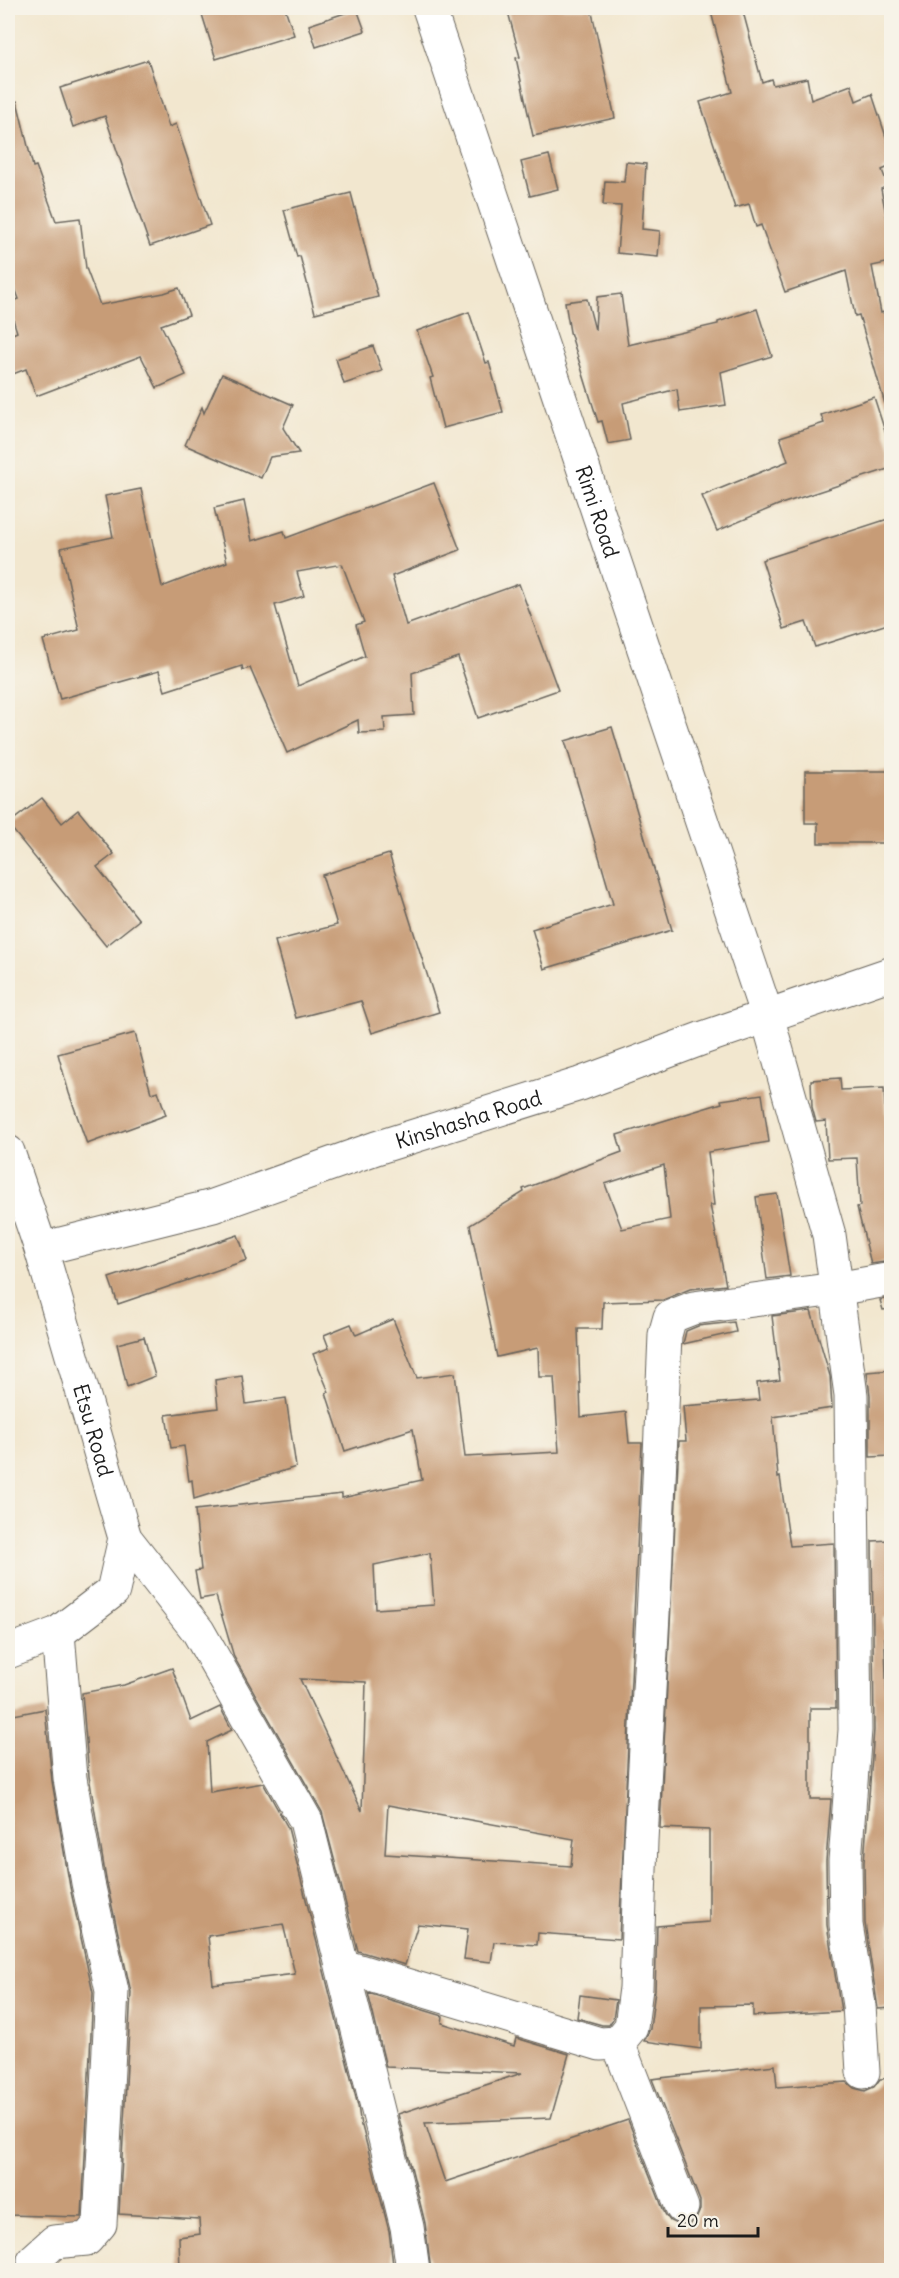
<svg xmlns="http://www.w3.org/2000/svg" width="899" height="2278" font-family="Delius,sans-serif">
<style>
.building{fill:#c79c77;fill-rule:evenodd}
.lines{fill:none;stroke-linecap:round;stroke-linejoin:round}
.minor-casing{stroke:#67635b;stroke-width:35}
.minor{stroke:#fff;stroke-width:33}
.labels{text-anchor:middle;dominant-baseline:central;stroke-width:4.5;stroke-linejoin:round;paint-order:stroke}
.street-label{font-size:21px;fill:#1c1c1c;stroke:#f7f3e8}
</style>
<rect width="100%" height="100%" fill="#f7f3e8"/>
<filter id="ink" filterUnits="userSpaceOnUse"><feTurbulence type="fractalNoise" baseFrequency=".0167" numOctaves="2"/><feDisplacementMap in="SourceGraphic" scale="12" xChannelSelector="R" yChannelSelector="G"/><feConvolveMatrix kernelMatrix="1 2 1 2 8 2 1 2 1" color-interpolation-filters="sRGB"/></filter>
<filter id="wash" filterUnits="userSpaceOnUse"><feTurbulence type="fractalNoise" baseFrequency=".008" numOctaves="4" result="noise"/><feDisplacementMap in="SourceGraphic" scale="24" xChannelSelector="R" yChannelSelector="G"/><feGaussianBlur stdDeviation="1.35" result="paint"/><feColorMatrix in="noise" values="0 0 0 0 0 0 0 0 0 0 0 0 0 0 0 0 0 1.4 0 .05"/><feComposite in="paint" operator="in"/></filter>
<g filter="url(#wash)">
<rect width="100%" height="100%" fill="#f2e7cf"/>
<g id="blocks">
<!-- building -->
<g class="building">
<path d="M 200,8 L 285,8 L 294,35 L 216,59 Z"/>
<path d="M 507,8 L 591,8 L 615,118 L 533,136 L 516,58 L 520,57 Z"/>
<path d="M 710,8 L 742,8 L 762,82 L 771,79 L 773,85 L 807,78 L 811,100 L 851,85 L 856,101 L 872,94 L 891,152 L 891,166 L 882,170 L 888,186 L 881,189 L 891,240 L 891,262 L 872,266 L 881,313 L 884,312 L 891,336 L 891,404 L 885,404 L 859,315 L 855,316 L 846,271 L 785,292 L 761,225 L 756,227 L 749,204 L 735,208 L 700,102 L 732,92 Z"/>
<path d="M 357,9 L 365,31 L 316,47 L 309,25 Z"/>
<path d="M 148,60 L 169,127 L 176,124 L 210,225 L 150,246 L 105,116 L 73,127 L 60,88 Z"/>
<path d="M 17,101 L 33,167 L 36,166 L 56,221 L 80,218 L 86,268 L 100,305 L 164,293 L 179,288 L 189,315 L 161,325 L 186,375 L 157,388 L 141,356 L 36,396 L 26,369 L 8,376 L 8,336 L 17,332 L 8,303 L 19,299 L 8,269 L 8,102 Z"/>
<path d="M 549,155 L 558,189 L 530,196 L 521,162 Z"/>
<path d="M 626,162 L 646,164 L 642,229 L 660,231 L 658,257 L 617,253 L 621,206 L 603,205 L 605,181 L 624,182 Z"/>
<path d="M 351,193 L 378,297 L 315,313 L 300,256 L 297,257 L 284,210 Z"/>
<path d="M 621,294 L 628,345 L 718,324 L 718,322 L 757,309 L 772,356 L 721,372 L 726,405 L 680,412 L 677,389 L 623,403 L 630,440 L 608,444 L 602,421 L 598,422 L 570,332 L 565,302 L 587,299 L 595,330 L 597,297 Z"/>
<path d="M 469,312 L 486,363 L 489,362 L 503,412 L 443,428 L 430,378 L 433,377 L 417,331 Z"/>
<path d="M 373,346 L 382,371 L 344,384 L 336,359 Z"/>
<path d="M 222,374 L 293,405 L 283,428 L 299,453 L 270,457 L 261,478 L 185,445 L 202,407 L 204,413 Z"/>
<path d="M 874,397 L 891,450 L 891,468 L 778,505 L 717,531 L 702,496 L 788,461 L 780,437 L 824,423 L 821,415 Z"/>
<path d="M 434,483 L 460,550 L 392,576 L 406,625 L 519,584 L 558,690 L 478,718 L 458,657 L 412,673 L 414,715 L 384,717 L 385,732 L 359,733 L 358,720 L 287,753 L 250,668 L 243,670 L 242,666 L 165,691 L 159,671 L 60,699 L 43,640 L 79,630 L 61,548 L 113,537 L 105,496 L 141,489 L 162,587 L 227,562 L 214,508 L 244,501 L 252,541 L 284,531 L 286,538 ZM 342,564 L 364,622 L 356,625 L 365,656 L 298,686 L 275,605 L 304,596 L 297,572 Z"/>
<path d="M 891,518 L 891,623 L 815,647 L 806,622 L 784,629 L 762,560 Z"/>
<path d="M 612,727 L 672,930 L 544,969 L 532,929 L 613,904 L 565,741 Z"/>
<path d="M 805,771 L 891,771 L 891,843 L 818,843 L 818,823 L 805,823 Z"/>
<path d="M 42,798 L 62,823 L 78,810 L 114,854 L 97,867 L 139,920 L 106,946 L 8,824 Z"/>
<path d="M 389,854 L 439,1012 L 372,1033 L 361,1001 L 296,1018 L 275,941 L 337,925 L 322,875 Z"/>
<path d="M 135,1033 L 151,1093 L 158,1091 L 166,1115 L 87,1144 L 69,1093 L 58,1054 Z"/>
<path d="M 840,1078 L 841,1090 L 884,1088 L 886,1122 L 891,1122 L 891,1261 L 871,1264 L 857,1207 L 860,1206 L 857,1158 L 828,1159 L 826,1121 L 816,1122 L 812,1107 L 811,1080 Z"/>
<path d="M 762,1094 L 769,1142 L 708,1152 L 714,1205 L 710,1205 L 726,1285 L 690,1289 L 663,1300 L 603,1302 L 602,1329 L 578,1329 L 581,1417 L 626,1412 L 629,1443 L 642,1443 L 619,1939 L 538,1933 L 537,1945 L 494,1942 L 491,1962 L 464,1959 L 468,1929 L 418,1924 L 405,1965 L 358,1951 L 322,1812 L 234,1657 L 216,1596 L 200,1599 L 195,1571 L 201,1570 L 195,1510 L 342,1494 L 342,1498 L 422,1480 L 413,1429 L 345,1451 L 326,1393 L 329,1392 L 313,1354 L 329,1348 L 324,1335 L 351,1324 L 356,1335 L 393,1319 L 417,1378 L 455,1373 L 465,1457 L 559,1452 L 554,1377 L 539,1377 L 538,1348 L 497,1357 L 470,1225 L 524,1192 L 523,1189 L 622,1152 L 617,1135 L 722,1103 L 721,1100 ZM 664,1165 L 670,1219 L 622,1229 L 605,1184 ZM 430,1553 L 434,1605 L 376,1609 L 374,1565 ZM 300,1679 L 366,1682 L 362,1811 ZM 388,1805 L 574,1839 L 571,1866 L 385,1854 Z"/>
<path d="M 777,1194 L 790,1276 L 767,1279 L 756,1197 Z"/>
<path d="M 238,1235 L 247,1260 L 118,1304 L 109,1278 Z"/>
<path d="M 891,1298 L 891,1309 L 883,1310 L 880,1300 Z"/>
<path d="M 811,1311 L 830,1376 L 832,1408 L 773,1417 L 778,1478 L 780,1477 L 790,1546 L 834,1543 L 836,1708 L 810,1708 L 810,1799 L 831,1799 L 826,1861 L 827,1925 L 841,2011 L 753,2016 L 753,2005 L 701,2006 L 701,2049 L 644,2041 L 650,2029 L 655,1990 L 657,1926 L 709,1922 L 709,1830 L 660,1828 L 679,1441 L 686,1441 L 683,1406 L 759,1400 L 757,1383 L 780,1380 L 772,1316 Z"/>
<path d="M 734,1322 L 736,1332 L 683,1344 L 686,1331 L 698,1326 Z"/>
<path d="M 144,1337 L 155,1376 L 127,1387 L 117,1344 Z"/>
<path d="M 891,1370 L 891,1456 L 870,1457 L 870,1395 L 867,1372 Z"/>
<path d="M 242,1376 L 246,1404 L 286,1398 L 296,1467 L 194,1499 L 192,1480 L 189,1481 L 184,1446 L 171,1448 L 166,1415 L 218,1408 L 215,1380 Z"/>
<path d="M 891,1540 L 891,1617 L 884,1618 L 887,1703 L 891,1703 L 891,2008 L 878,2009 L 865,1923 L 864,1862 L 874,1730 L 872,1541 Z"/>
<path d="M 172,1668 L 191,1721 L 220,1707 L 232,1730 L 207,1742 L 210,1792 L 263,1783 L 288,1828 L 358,2106 L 361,2126 L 362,2126 L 389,2231 L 393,2265 L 369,2267 L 370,2271 L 180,2271 L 179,2237 L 200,2234 L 199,2219 L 119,2214 L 131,1992 L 106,1879 L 89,1776 L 82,1693 L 124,1685 ZM 283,1924 L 295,1974 L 213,1984 L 208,1936 Z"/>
<path d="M 45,1709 L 52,1781 L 70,1887 L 93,1993 L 82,2217 L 8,2215 L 8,1716 Z"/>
<path d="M 368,1993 L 443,2016 L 442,2023 L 514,2046 L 516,2038 L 569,2054 L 551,2118 L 425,2123 L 445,2182 L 628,2120 L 665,2214 L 670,2221 L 679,2225 L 688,2225 L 696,2219 L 700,2210 L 700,2201 L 652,2079 L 775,2065 L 777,2087 L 847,2082 L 854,2088 L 865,2091 L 874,2087 L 880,2079 L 891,2078 L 891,2271 L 431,2271 L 425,2223 L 398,2114 L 522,2073 L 386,2067 Z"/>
<path d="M 580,1995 L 616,2000 L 613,2019 L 609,2025 L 602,2025 L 577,2018 Z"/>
</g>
</g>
</g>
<g filter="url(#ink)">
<use href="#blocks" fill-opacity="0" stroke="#67635b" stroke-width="1.5"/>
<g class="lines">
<defs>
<g id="minor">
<path id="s1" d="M 429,8 L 767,1016 L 829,1235 L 851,1395 L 855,1730 L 845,1861 L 846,1925 L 859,2005 L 863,2072"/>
<path id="s2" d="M 8,1152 L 41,1249 L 125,1538 L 113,1591 L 58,1633 L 8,1652"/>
<path id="s3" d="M 41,1249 L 213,1206 L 376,1148 L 580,1084 L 703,1038 L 892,973"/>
<path d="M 125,1538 L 198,1631 L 306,1821 L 407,2227 L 413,2270"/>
<path d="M 343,1966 L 600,2044 L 618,2043 L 631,2027 L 636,1988 L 641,1841 L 655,1577 L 665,1335 L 670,1317 L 693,1308 L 836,1289 L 892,1279"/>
<path d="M 618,2043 L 682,2207"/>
<path d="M 35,2270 L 34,2260 L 54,2242 L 87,2239 L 100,2224 L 112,1991 L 88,1883 L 70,1778 L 58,1633"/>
</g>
</defs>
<!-- minor casing -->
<use href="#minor" class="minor-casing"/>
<!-- minor -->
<use href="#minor" class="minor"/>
</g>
</g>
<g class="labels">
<!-- street labels -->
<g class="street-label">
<text stroke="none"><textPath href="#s1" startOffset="531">Rimi Road</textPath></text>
<text stroke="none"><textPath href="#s3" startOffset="447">Kinshasha Road</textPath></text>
<text stroke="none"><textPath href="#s2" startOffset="291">Etsu Road</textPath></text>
</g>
</g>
<!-- margin -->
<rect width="899" height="2278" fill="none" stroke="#f7f3e8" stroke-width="30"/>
<!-- scale -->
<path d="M668 2227v9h90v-9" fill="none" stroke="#1c1c1c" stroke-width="3"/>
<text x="677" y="2227" font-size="18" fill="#1c1c1c" stroke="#f7f3e8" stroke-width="4.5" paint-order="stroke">20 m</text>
</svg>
